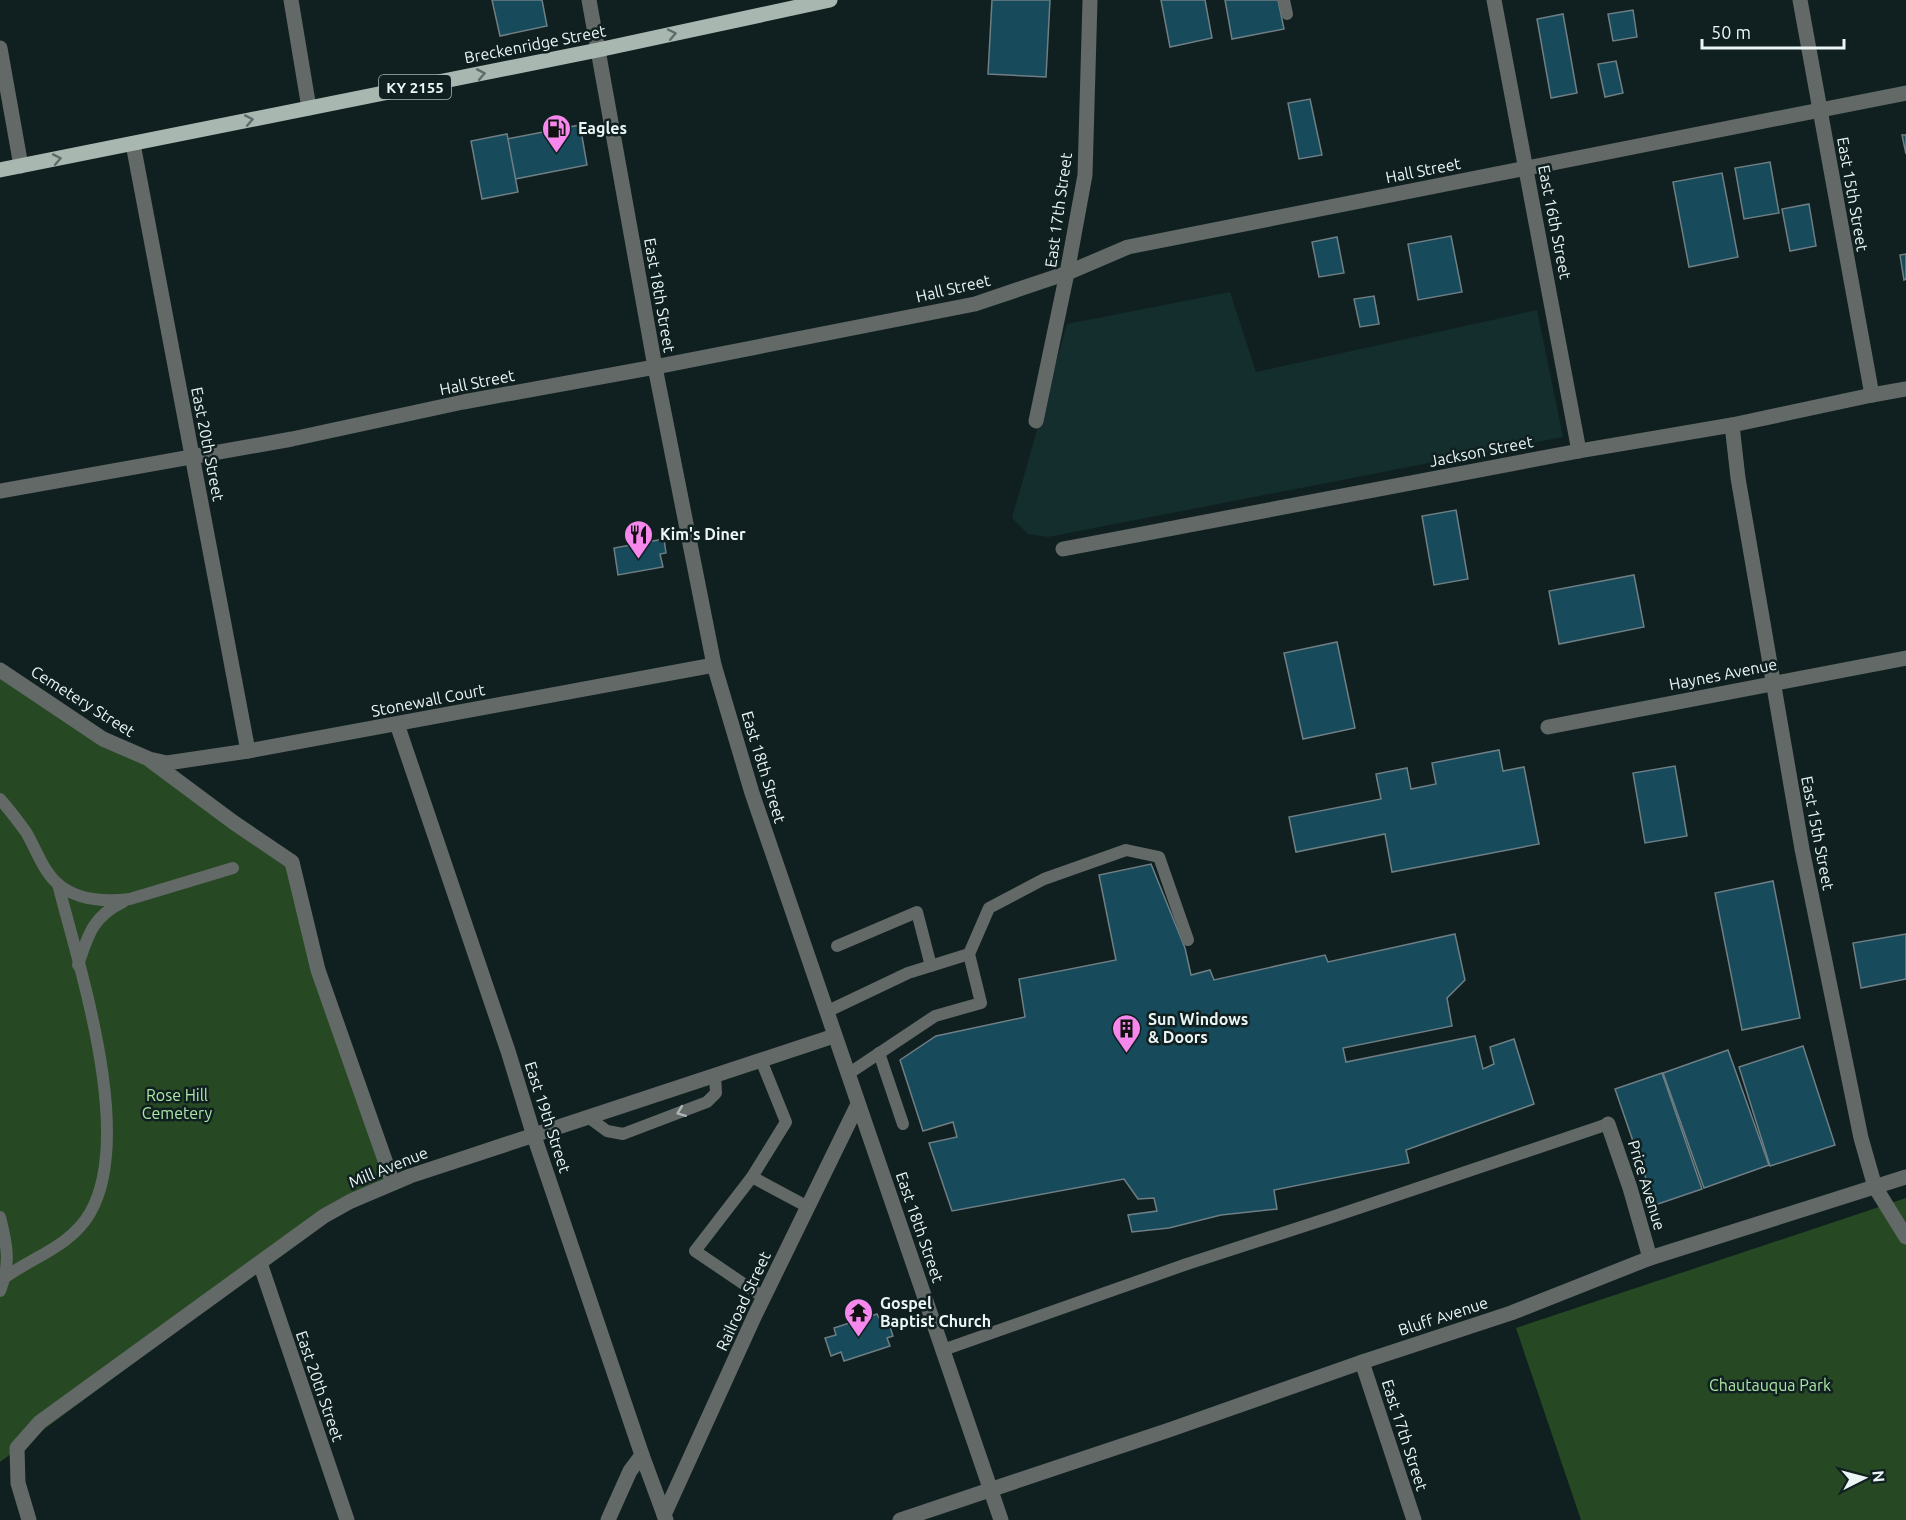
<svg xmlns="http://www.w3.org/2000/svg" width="1906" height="1520" font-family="Ubuntu,sans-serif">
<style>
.built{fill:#142d2d}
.green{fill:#264823}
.building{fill:#174b5b;stroke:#6e7e84;stroke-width:1.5}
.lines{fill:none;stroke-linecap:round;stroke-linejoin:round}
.service{stroke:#626966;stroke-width:12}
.minor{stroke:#626966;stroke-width:15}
.tertiary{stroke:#626966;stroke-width:15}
.primary{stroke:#a9b7b1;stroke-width:15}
.oneway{stroke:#5c6c68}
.oneway2{stroke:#adb6b5}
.labels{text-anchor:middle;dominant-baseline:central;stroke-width:5;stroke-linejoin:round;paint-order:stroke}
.shield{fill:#102020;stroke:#a9b5b5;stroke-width:1.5}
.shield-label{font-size:15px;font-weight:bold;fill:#ebf5f5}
.street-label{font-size:16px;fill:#ebf5f5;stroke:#102020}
.poi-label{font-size:16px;font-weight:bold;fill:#ebf5f5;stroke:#102020;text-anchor:start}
.park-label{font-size:16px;fill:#ade7a6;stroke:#102020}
</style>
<rect width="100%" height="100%" fill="#102020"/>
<!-- built -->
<path class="built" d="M 1230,292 L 1256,372 L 1537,310 L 1563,437 L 1048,537 L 1028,534 L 1012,518 L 1067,324 Z"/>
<!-- green -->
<g class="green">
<path d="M 0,670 L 139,755 L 292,862 L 318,970 L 393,1183 L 352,1201 L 0,1462 Z"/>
<path d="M 1906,1198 L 1906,1520 L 1581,1520 L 1516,1328 Z"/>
</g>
<!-- building -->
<g class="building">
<path d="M 492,0 L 542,0 L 547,26 L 500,36 Z"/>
<path d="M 992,0 L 1050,0 L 1046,77 L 988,74 Z"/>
<path d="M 1161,0 L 1205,0 L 1212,38 L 1170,47 Z"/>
<path d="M 1225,0 L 1278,0 L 1284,29 L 1232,39 Z"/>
<path d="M 1633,10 L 1637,37 L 1613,41 L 1608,14 Z"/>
<path d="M 1563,14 L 1577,93 L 1551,98 L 1537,19 Z"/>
<path d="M 1616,61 L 1623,93 L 1605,97 L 1598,64 Z"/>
<path d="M 1310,99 L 1322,155 L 1299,159 L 1288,103 Z"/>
<path d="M 580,125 L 587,165 L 515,179 L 507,139 Z"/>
<path d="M 507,134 L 518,192 L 482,199 L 471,141 Z"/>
<path d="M 1902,135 L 1906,135 L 1906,154 Z"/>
<path d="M 1770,162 L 1779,213 L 1744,219 L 1735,168 Z"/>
<path d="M 1722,173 L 1738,257 L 1689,267 L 1673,182 Z"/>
<path d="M 1809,204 L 1816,246 L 1790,251 L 1782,209 Z"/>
<path d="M 1451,236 L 1462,292 L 1418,300 L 1408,244 Z"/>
<path d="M 1337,237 L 1344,273 L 1319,277 L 1312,242 Z"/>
<path d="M 1906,254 L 1906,279 L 1904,280 L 1900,255 Z"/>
<path d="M 1374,296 L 1379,324 L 1360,327 L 1354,299 Z"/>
<path d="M 1456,510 L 1468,579 L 1434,585 L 1422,516 Z"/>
<path d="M 664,539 L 666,553 L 660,554 L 663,567 L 618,575 L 614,548 Z"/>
<path d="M 1634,575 L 1644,627 L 1559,644 L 1549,591 Z"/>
<path d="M 1337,642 L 1355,728 L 1303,739 L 1284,653 Z"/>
<path d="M 1499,750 L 1503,771 L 1524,767 L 1539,844 L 1392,872 L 1385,834 L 1296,852 L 1289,817 L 1381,799 L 1376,774 L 1407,768 L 1411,789 L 1436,784 L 1432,763 Z"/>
<path d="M 1675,766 L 1687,836 L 1645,843 L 1633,773 Z"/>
<path d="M 1151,864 L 1185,948 L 1191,975 L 1210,970 L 1214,980 L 1325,955 L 1328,962 L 1455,934 L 1465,980 L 1447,998 L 1452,1026 L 1343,1048 L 1346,1062 L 1475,1036 L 1483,1069 L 1494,1064 L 1490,1047 L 1514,1039 L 1534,1104 L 1406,1150 L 1409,1163 L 1274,1190 L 1277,1209 L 1221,1215 L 1169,1228 L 1132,1232 L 1128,1215 L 1157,1211 L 1154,1198 L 1138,1199 L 1124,1179 L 952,1211 L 929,1143 L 957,1137 L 953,1122 L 923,1131 L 900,1060 L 936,1036 L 1025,1017 L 1019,979 L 1116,960 L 1099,875 Z"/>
<path d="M 1773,881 L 1800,1018 L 1742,1030 L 1715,893 Z"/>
<path d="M 1906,934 L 1906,979 L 1861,988 L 1853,943 Z"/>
<path d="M 1803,1046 L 1835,1145 L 1770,1166 L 1739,1067 Z"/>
<path d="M 1728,1050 L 1769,1165 L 1704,1188 L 1663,1073 Z"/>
<path d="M 1662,1073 L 1702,1189 L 1655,1205 L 1615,1089 Z"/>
<path d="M 877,1314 L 879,1318 L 886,1315 L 893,1336 L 887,1338 L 890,1346 L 844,1361 L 841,1352 L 831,1356 L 825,1338 L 836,1335 L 834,1328 Z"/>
</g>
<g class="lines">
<!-- service -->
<g class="service">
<path d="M 1284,0 L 1287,14"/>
<path d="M 0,799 C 9,809 18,821 26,832 C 36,849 43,871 58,884 C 78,901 105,902 130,899 L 233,868"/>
<path d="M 837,946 L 917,912 L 931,966"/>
<path d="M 78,965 C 88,935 93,916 123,902"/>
<path d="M 826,1012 L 908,973 L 969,954"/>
<path d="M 879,1053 L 903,1124"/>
<path d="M 761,1060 L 786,1122 L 752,1177 L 695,1251 L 763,1297"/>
<path d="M 848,1074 L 935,1016 L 981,1003 L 969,954 L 989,908 L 1044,879 L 1126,850 L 1159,857 L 1188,940"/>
<path d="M 588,1117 L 607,1131 L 623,1134 L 707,1102 L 716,1093 L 715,1075"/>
<path d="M 752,1177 L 808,1207"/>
<path d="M 0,1217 C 7,1244 11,1264 0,1291"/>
<path d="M 4,1278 C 33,1257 71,1246 90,1213 C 135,1135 79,967 58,884"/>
<path d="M 943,1350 L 1187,1264 L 1335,1216 L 1608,1124"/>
</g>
<!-- minor -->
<g class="minor">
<path d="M 291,0 L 309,108"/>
<path d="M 1494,0 L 1579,451"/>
<path d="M 1800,0 L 1872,395"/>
<path d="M 0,48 L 21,166"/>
<path d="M 133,144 L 248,751"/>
<path d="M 1036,421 L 1067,273 L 1085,175 L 1090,0"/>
<path d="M 1732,425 L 1738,478 L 1802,849 L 1861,1138 L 1875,1187 L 1906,1237"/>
<path d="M 0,491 L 292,439 L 463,402 L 655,367 L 975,304 L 1067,273 L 1128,247 L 1906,93"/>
<path d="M 1063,549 L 1579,451 L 1732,425 L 1872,395 L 1906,389"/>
<path d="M 0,670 L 103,739 L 149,759 L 167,763 L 248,751 L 714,665"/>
<path d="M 397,724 L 508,1051 L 534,1136 L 642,1455 L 666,1520"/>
<path d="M 1548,727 L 1906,658"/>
<path d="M 151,761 L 233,822 L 292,862 L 318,970 L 393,1183"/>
<path d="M 1608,1124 L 1630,1188 L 1650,1258"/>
<path d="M 260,1263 L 347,1520"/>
<path d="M 1362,1362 L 1414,1520"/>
<path d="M 664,1515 L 755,1315 L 858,1104"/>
<path d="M 29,1520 L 18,1483 L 17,1448 L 40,1422 L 324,1216 L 351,1201 L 410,1176 L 834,1036"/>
<path d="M 608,1520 L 630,1471 L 642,1455"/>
<path d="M 900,1520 L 1169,1430 L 1362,1362 L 1511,1313 L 1650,1258 L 1906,1177"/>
</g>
<!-- tertiary -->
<path class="tertiary" d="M 589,0 L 655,367 L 714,665 L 752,793 L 1001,1520"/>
<!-- primary -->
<path class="primary" d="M 0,170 L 598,50 L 830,0"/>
</g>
<!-- one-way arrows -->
<defs><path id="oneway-chevron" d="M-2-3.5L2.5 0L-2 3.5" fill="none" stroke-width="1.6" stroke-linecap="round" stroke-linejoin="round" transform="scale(1.5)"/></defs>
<g class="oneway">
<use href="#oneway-chevron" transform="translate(672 34) rotate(-12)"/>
<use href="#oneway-chevron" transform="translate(481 74) rotate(-11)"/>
<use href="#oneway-chevron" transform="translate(249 120) rotate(-11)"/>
<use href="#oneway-chevron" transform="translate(57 159) rotate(-11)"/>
</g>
<use class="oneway2" href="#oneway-chevron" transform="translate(681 1112) rotate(159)"/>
<!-- icons -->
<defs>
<symbol id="fuel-pin" viewBox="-11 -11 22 30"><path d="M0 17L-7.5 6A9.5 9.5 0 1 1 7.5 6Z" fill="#f688ed" stroke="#102020"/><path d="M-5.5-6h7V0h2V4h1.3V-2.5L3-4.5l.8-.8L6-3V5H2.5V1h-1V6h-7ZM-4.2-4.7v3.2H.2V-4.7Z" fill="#111"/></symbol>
<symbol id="restaurant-pin" viewBox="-11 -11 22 30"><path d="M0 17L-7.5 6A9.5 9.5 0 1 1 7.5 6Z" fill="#f688ed" stroke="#102020"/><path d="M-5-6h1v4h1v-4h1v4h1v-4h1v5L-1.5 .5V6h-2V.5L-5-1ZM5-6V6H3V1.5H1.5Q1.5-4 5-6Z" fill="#111"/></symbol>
<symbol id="building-pin" viewBox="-11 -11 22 30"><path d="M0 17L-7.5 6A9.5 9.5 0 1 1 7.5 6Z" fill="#f688ed" stroke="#102020"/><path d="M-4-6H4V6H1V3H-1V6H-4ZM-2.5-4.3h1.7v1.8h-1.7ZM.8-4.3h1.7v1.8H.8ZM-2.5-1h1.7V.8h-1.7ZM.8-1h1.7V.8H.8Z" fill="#111"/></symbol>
<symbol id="temple-pin" viewBox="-11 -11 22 30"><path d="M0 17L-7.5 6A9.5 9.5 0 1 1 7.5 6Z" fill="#f688ed" stroke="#102020"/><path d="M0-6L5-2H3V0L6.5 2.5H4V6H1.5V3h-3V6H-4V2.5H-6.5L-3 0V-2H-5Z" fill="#111"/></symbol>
</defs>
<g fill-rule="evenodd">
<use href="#fuel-pin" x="540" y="112" width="33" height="45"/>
<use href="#restaurant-pin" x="622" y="518" width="33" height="45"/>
<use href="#building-pin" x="1110" y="1012" width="33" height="45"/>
<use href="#temple-pin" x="842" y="1296" width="33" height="45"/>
</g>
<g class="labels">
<!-- shield labels -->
<rect class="shield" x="379" y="75" width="72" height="24" rx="4.5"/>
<g class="shield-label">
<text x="415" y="87">KY 2155</text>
</g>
<!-- street labels -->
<g class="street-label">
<text transform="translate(535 44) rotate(-11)">Breckenridge Street</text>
<text transform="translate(1423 170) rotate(-11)">Hall Street</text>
<text transform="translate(1853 194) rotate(80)">East 15th Street</text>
<text transform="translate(1058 210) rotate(-82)">East 17th Street</text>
<text transform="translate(1555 222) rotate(79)">East 16th Street</text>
<text transform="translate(953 288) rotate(-13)">Hall Street</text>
<text transform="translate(660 295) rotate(80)">East 18th Street</text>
<text transform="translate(477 382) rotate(-11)">Hall Street</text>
<text transform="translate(208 444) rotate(79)">East 20th Street</text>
<text transform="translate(1481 451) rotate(-11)">Jackson Street</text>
<text transform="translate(1723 674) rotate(-11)">Haynes Avenue</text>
<text transform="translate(428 700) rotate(-11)">Stonewall Court</text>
<text transform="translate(83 701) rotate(32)">Cemetery Street</text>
<text transform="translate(764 767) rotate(73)">East 18th Street</text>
<text transform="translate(1818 833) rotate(79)">East 15th Street</text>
<text transform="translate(548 1117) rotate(72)">East 19th Street</text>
<text transform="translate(388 1167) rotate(-22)">Mill Avenue</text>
<text transform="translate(1647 1185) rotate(73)">Price Avenue</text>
<text transform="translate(920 1227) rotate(71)">East 18th Street</text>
<text transform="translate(743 1301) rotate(-65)">Railroad Street</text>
<text transform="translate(1443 1316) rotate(-18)">Bluff Avenue</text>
<text transform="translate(320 1386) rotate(71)">East 20th Street</text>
<text transform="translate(1405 1435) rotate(72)">East 17th Street</text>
</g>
<!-- poi labels -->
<g class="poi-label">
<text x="578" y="128">Eagles</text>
<text x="660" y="534">Kim's Diner</text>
<text x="1148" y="1019">Sun Windows<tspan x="1148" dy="18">&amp; Doors</tspan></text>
<text x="880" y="1303">Gospel<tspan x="880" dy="18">Baptist Church</tspan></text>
</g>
<!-- park labels -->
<g class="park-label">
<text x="177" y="1095">Rose Hill<tspan x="177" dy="18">Cemetery</tspan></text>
<text x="1770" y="1385">Chautauqua Park</text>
</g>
</g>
<!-- north arrow -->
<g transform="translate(1864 1478) rotate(84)" stroke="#102020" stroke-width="4.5" paint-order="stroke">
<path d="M0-4.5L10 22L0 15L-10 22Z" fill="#ebf5f5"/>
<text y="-9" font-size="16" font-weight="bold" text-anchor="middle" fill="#ebf5f5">N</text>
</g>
<!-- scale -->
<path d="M1702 39v9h142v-9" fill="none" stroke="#ebf5f5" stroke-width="3"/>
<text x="1711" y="39" font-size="18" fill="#ebf5f5" stroke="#102020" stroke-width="4.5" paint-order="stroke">50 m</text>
</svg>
